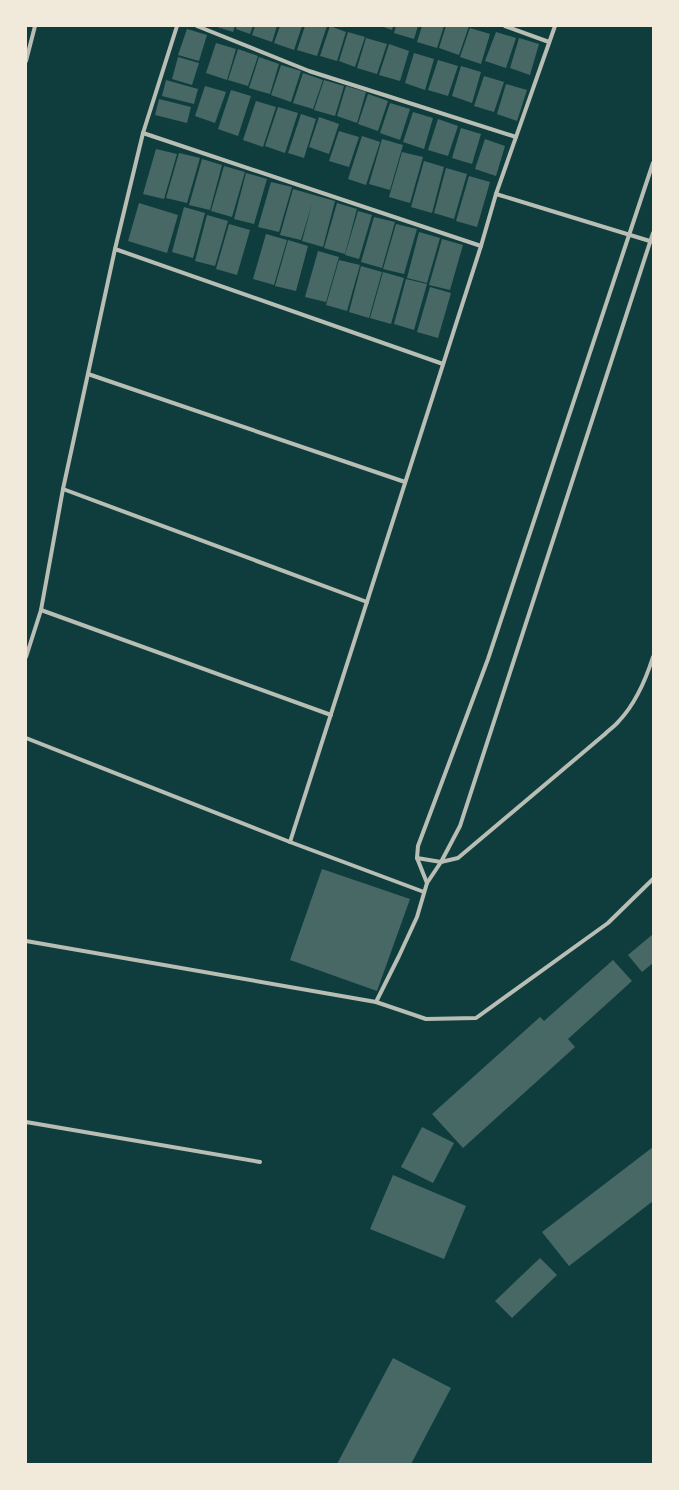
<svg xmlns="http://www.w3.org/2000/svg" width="679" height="1490" font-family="Commissioner,sans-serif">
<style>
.building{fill:#486865}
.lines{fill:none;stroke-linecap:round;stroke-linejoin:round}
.minor{stroke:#b8beb3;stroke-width:4}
</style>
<rect width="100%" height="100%" fill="#0f3d3e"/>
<!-- building -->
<g class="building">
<path d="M 214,26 L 235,26 L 233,32 Z"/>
<path d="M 237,26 L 253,26 L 250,34 L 236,29 Z"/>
<path d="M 255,26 L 277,26 L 272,42 L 252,35 Z"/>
<path d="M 280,26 L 302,26 L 294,50 L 274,43 Z"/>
<path d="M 305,26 L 327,26 L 317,56 L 297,50 Z"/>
<path d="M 330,26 L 346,32 L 337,61 L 320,56 Z"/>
<path d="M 381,26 L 393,26 L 392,30 Z"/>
<path d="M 396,26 L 418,26 L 414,39 L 394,33 Z"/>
<path d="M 422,26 L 444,26 L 437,48 L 417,42 Z"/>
<path d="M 446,26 L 469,26 L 459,55 L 439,48 Z"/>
<path d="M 470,28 L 490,34 L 481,64 L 460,57 Z"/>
<path d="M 187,29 L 207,35 L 199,61 L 178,55 Z"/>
<path d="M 348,32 L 365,37 L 355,67 L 339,61 Z"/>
<path d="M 496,32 L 516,38 L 506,68 L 485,61 Z"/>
<path d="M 366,38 L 387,44 L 377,74 L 357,68 Z"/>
<path d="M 519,38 L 539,44 L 530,75 L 510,68 Z"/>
<path d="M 216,43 L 236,49 L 227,80 L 206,73 Z"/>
<path d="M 389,44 L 409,51 L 400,81 L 379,75 Z"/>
<path d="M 238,49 L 258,56 L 248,86 L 228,80 Z"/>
<path d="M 414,53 L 434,59 L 425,90 L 405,83 Z"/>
<path d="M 178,57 L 199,63 L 192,85 L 172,79 Z"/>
<path d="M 259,57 L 279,64 L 270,94 L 249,88 Z"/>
<path d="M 438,60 L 458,66 L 448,96 L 428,90 Z"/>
<path d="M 281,65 L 301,71 L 291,102 L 271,95 Z"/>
<path d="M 461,66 L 481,72 L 472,103 L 452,96 Z"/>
<path d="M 303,73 L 323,80 L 313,109 L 293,103 Z"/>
<path d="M 484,76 L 504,82 L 494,112 L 474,106 Z"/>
<path d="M 166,80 L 198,89 L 194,104 L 162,96 Z"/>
<path d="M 324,80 L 344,86 L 335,116 L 314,110 Z"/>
<path d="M 506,84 L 527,90 L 517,121 L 497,114 Z"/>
<path d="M 205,86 L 226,92 L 215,123 L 195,116 Z"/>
<path d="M 346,86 L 366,92 L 357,123 L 337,116 Z"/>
<path d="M 231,90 L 251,96 L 238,136 L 218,129 Z"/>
<path d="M 368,94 L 388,101 L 378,131 L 358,124 Z"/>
<path d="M 159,99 L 191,107 L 187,123 L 155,115 Z"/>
<path d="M 256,101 L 276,107 L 263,147 L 243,140 Z"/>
<path d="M 390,103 L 410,109 L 400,140 L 380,133 Z"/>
<path d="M 278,107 L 298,113 L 285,153 L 265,146 Z"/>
<path d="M 413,112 L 433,118 L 424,149 L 403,142 Z"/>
<path d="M 301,114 L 316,119 L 304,158 L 288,153 Z"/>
<path d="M 319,117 L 339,124 L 329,154 L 309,147 Z"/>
<path d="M 438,119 L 458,126 L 448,156 L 428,150 Z"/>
<path d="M 461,128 L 481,134 L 472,164 L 452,158 Z"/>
<path d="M 339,131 L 359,137 L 349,167 L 329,161 Z"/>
<path d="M 362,136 L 380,142 L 366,185 L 348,179 Z"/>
<path d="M 382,139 L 403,145 L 390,190 L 369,184 Z"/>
<path d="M 485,139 L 505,146 L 496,176 L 475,169 Z"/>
<path d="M 156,149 L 177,154 L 164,199 L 143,194 Z"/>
<path d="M 402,152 L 423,157 L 410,203 L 389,197 Z"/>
<path d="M 179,153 L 200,158 L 187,203 L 166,198 Z"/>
<path d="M 202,159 L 222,165 L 210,210 L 189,205 Z"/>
<path d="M 424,161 L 444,167 L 432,213 L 411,207 Z"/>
<path d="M 224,166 L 245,172 L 232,217 L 211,211 Z"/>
<path d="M 446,168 L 467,174 L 454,219 L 434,213 Z"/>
<path d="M 246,173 L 267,179 L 254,224 L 234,219 Z"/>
<path d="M 469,176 L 490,182 L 477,227 L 456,221 Z"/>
<path d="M 271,182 L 292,187 L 279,232 L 258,227 Z"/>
<path d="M 293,189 L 335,201 L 323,247 L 302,241 L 312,204 L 301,240 L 280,235 Z"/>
<path d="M 139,203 L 178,215 L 167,253 L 128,241 Z"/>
<path d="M 337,203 L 357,209 L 345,254 L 324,248 Z"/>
<path d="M 184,207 L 205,213 L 193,258 L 172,252 Z"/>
<path d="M 358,211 L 372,215 L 359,259 L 345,255 Z"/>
<path d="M 207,215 L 228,221 L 215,266 L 195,261 Z"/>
<path d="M 374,217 L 395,222 L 382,268 L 361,262 Z"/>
<path d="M 229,224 L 250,230 L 237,275 L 216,269 Z"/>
<path d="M 396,224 L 417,229 L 404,274 L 383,269 Z"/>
<path d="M 419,232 L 440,238 L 427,283 L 407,278 Z"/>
<path d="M 266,234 L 287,240 L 274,285 L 253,279 Z"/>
<path d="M 442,239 L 463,245 L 450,290 L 429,285 Z"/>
<path d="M 288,240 L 308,246 L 296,291 L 275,286 Z"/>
<path d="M 318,251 L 339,257 L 326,302 L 305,297 Z"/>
<path d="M 339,260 L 360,265 L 347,311 L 326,305 Z"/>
<path d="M 361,266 L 382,272 L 369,318 L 349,312 Z"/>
<path d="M 383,272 L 404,278 L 391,324 L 370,318 Z"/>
<path d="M 406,279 L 427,284 L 414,330 L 394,324 Z"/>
<path d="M 430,287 L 451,293 L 438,338 L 417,332 Z"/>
<path d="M 322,869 L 410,899 L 377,991 L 290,960 Z"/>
<path d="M 653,934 L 653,963 L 642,972 L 628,955 Z"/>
<path d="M 613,960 L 632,981 L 568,1039 L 575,1047 L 463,1148 L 432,1114 L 540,1017 L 544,1021 Z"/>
<path d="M 422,1127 L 454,1143 L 433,1183 L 401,1167 Z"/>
<path d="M 653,1147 L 653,1201 L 569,1266 L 542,1232 Z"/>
<path d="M 393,1175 L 466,1206 L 444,1259 L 370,1229 Z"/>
<path d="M 540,1258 L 557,1275 L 512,1318 L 495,1301 Z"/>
<path d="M 393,1358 L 451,1388 L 411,1464 L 337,1464 Z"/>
</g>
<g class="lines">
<!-- minor -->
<g class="minor">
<path d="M 197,26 L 309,71 L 516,137"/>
<path d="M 505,26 L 549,42"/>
<path d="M 26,61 L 35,26"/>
<path d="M 143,133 L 481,246"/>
<path d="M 496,194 L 653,242"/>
<path d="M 115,249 L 443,364"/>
<path d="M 88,374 L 405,482"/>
<path d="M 63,489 L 367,602"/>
<path d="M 41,610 L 331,715"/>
<path d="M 26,657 L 41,610 L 63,489 L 115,249 L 143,133 L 177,26"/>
<path d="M 26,738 L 290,842 L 424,892"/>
<path d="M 290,842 L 481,246 L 496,194 L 555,26"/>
<path d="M 417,858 L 441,862 L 458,858 L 605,734 C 609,730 615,726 619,721 C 635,704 646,679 653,657"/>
<path d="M 427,883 L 417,858 L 418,846 L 488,659 L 653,163"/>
<path d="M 26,941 L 376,1002 L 426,1019 L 476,1018 L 608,923 L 653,879"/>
<path d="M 376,1002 L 399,956 L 417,917 L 427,883 L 441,862 L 460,826 L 653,233"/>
<path d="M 26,1122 L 260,1162"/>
</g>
</g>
<!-- border -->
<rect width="679" height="1490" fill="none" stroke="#f1e9da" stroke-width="54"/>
</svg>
